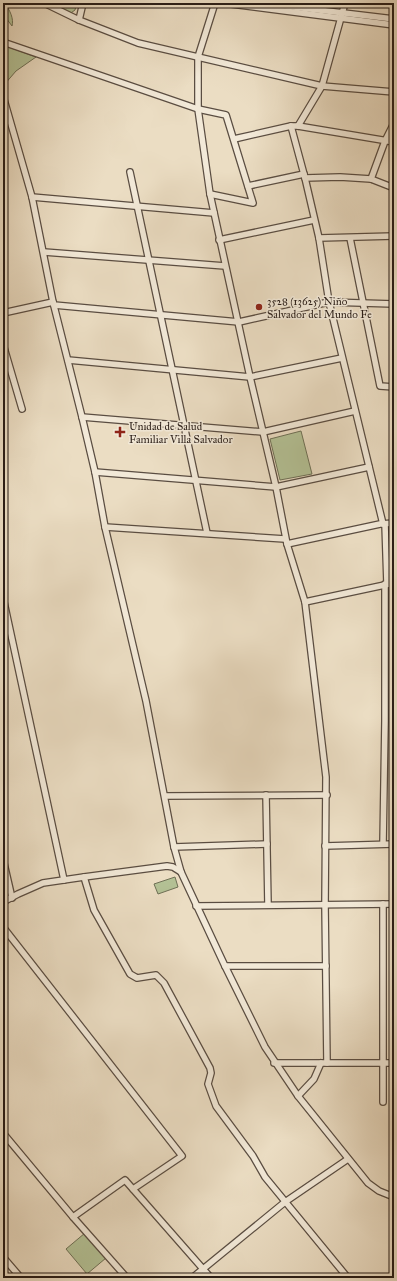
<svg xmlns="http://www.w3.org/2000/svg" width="397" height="1281" font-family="'IM FELL Great Primer',serif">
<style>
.green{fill:#b4c296;stroke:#6e7056}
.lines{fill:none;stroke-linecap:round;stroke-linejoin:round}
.minor-casing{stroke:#5a4d42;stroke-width:8}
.minor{stroke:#f2e9d8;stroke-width:5.5}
.poi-dot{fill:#8f2418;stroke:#f2e9d8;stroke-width:1.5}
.labels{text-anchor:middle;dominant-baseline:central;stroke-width:3;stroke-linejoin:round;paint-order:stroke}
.poi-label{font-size:11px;fill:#291d17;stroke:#f2e9d8;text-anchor:start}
</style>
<rect width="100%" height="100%" fill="#ebddc3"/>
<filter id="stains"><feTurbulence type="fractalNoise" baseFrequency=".005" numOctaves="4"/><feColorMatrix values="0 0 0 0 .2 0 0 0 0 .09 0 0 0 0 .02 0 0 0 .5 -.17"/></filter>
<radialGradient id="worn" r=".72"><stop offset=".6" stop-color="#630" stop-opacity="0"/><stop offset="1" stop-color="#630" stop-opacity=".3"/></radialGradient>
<!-- green -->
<g class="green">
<path d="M 46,3 L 72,3 L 76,6 L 75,10 L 68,15 Z"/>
<path d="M 3,4 L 5,4 C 10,10 14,19 12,26 L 3,14 Z"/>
<path d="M 3,45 L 36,57 L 16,71 L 4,85 L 3,82 Z"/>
<path d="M 301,431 L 312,474 L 280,480 L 270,439 Z"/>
<path d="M 175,877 L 178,887 L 158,894 L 154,884 Z"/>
<path d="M 85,1233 L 106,1258 L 87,1274 L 66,1249 Z"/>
</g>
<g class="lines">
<defs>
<g id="minor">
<path d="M 44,3 L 79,20 L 138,43 L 322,86 L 394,92"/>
<path d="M 215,3 L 198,57 L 198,109 L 210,194 L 250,377 L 276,487 L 287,544 L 305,602 L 326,777 L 325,905 L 327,1063"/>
<path d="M 223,3 L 394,25"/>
<path d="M 260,3 L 394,19"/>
<path d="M 79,20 L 83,3"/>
<path d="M 3,42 L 198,109 L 226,115 L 253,203 L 210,194"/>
<path d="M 3,96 L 32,197 L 53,302 L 82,417 L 95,472 L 105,527 L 146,701 L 174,847 L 181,872 L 224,964 L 265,1047 L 298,1096 L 368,1183 L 379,1191 L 394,1197"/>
<path d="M 291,126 L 305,178 L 319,238 L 329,302 L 383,524"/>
<path d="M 298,126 L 322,86 L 345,3"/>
<path d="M 234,139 L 291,126 L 298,126 L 394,142"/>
<path d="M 130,172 L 207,533"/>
<path d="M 305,178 L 340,177 L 371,179 L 394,188"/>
<path d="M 371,179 L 385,141 L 394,123"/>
<path d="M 248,186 L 304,174"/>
<path d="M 32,197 L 214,213"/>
<path d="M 319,238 L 394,236"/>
<path d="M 350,238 L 380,386 L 394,387"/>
<path d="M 219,240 L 314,220"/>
<path d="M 44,252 L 225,266"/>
<path d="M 54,305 L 239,322 L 329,302 L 394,304"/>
<path d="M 3,313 L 53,302"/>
<path d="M 3,344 L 22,409"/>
<path d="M 68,360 L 250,377 L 342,358"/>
<path d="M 82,417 L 263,432 L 355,411"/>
<path d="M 95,472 L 276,487 L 369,467"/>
<path d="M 385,524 L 387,584"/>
<path d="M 105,527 L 285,539"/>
<path d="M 287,544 L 380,524 L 394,523"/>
<path d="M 4,602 L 64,880"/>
<path d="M 305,602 L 394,583"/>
<path d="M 266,795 L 268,905"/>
<path d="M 165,796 L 327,795"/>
<path d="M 383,844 L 385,721 L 385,584"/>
<path d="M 325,846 L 394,844"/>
<path d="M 174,847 L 267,844"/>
<path d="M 3,859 L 12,898"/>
<path d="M 84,877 L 94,910 L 130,974 L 137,978 L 156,975 L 164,983 L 210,1068 L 211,1073 L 208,1084 L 216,1106 L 253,1156 L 265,1177 L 348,1278"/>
<path d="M 3,902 L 18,894 L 43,883 L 84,877 L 167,866 L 173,867 L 181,872"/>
<path d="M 196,906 L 394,904"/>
<path d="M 3,927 L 182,1156 L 133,1189"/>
<path d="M 225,966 L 326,966"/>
<path d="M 274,1063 L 394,1063"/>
<path d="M 298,1096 L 314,1079 L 321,1063"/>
<path d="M 383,1102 L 383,904"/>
<path d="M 3,1133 L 73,1217 L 127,1278"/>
<path d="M 73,1217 L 125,1180 L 211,1278"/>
<path d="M 3,1257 L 21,1278"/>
<path d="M 192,1278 L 285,1202 L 348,1159"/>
</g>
</defs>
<!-- minor casing -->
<use href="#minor" class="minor-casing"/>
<!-- minor -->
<use href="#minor" class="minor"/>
</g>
<!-- markers -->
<g class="poi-dot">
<circle cx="259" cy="307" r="4"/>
<path d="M118 426h4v4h4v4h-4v4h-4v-4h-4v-4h4z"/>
</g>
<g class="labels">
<!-- poi labels -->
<g class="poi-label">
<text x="267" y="301">3528 (13625) Niño<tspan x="267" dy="13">Salvador del Mundo Fe</tspan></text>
<text x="129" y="426">Unidad de Salud<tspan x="129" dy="13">Familiar Villa Salvador</tspan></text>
</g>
</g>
<!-- margin -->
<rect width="397" height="1281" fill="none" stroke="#ebddc3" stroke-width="16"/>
<rect x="4" y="4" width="389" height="1273" fill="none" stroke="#291d17" stroke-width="2"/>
<rect x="8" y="8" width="381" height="1265" fill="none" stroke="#291d17"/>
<rect width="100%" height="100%" filter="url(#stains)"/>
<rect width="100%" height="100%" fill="url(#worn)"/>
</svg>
